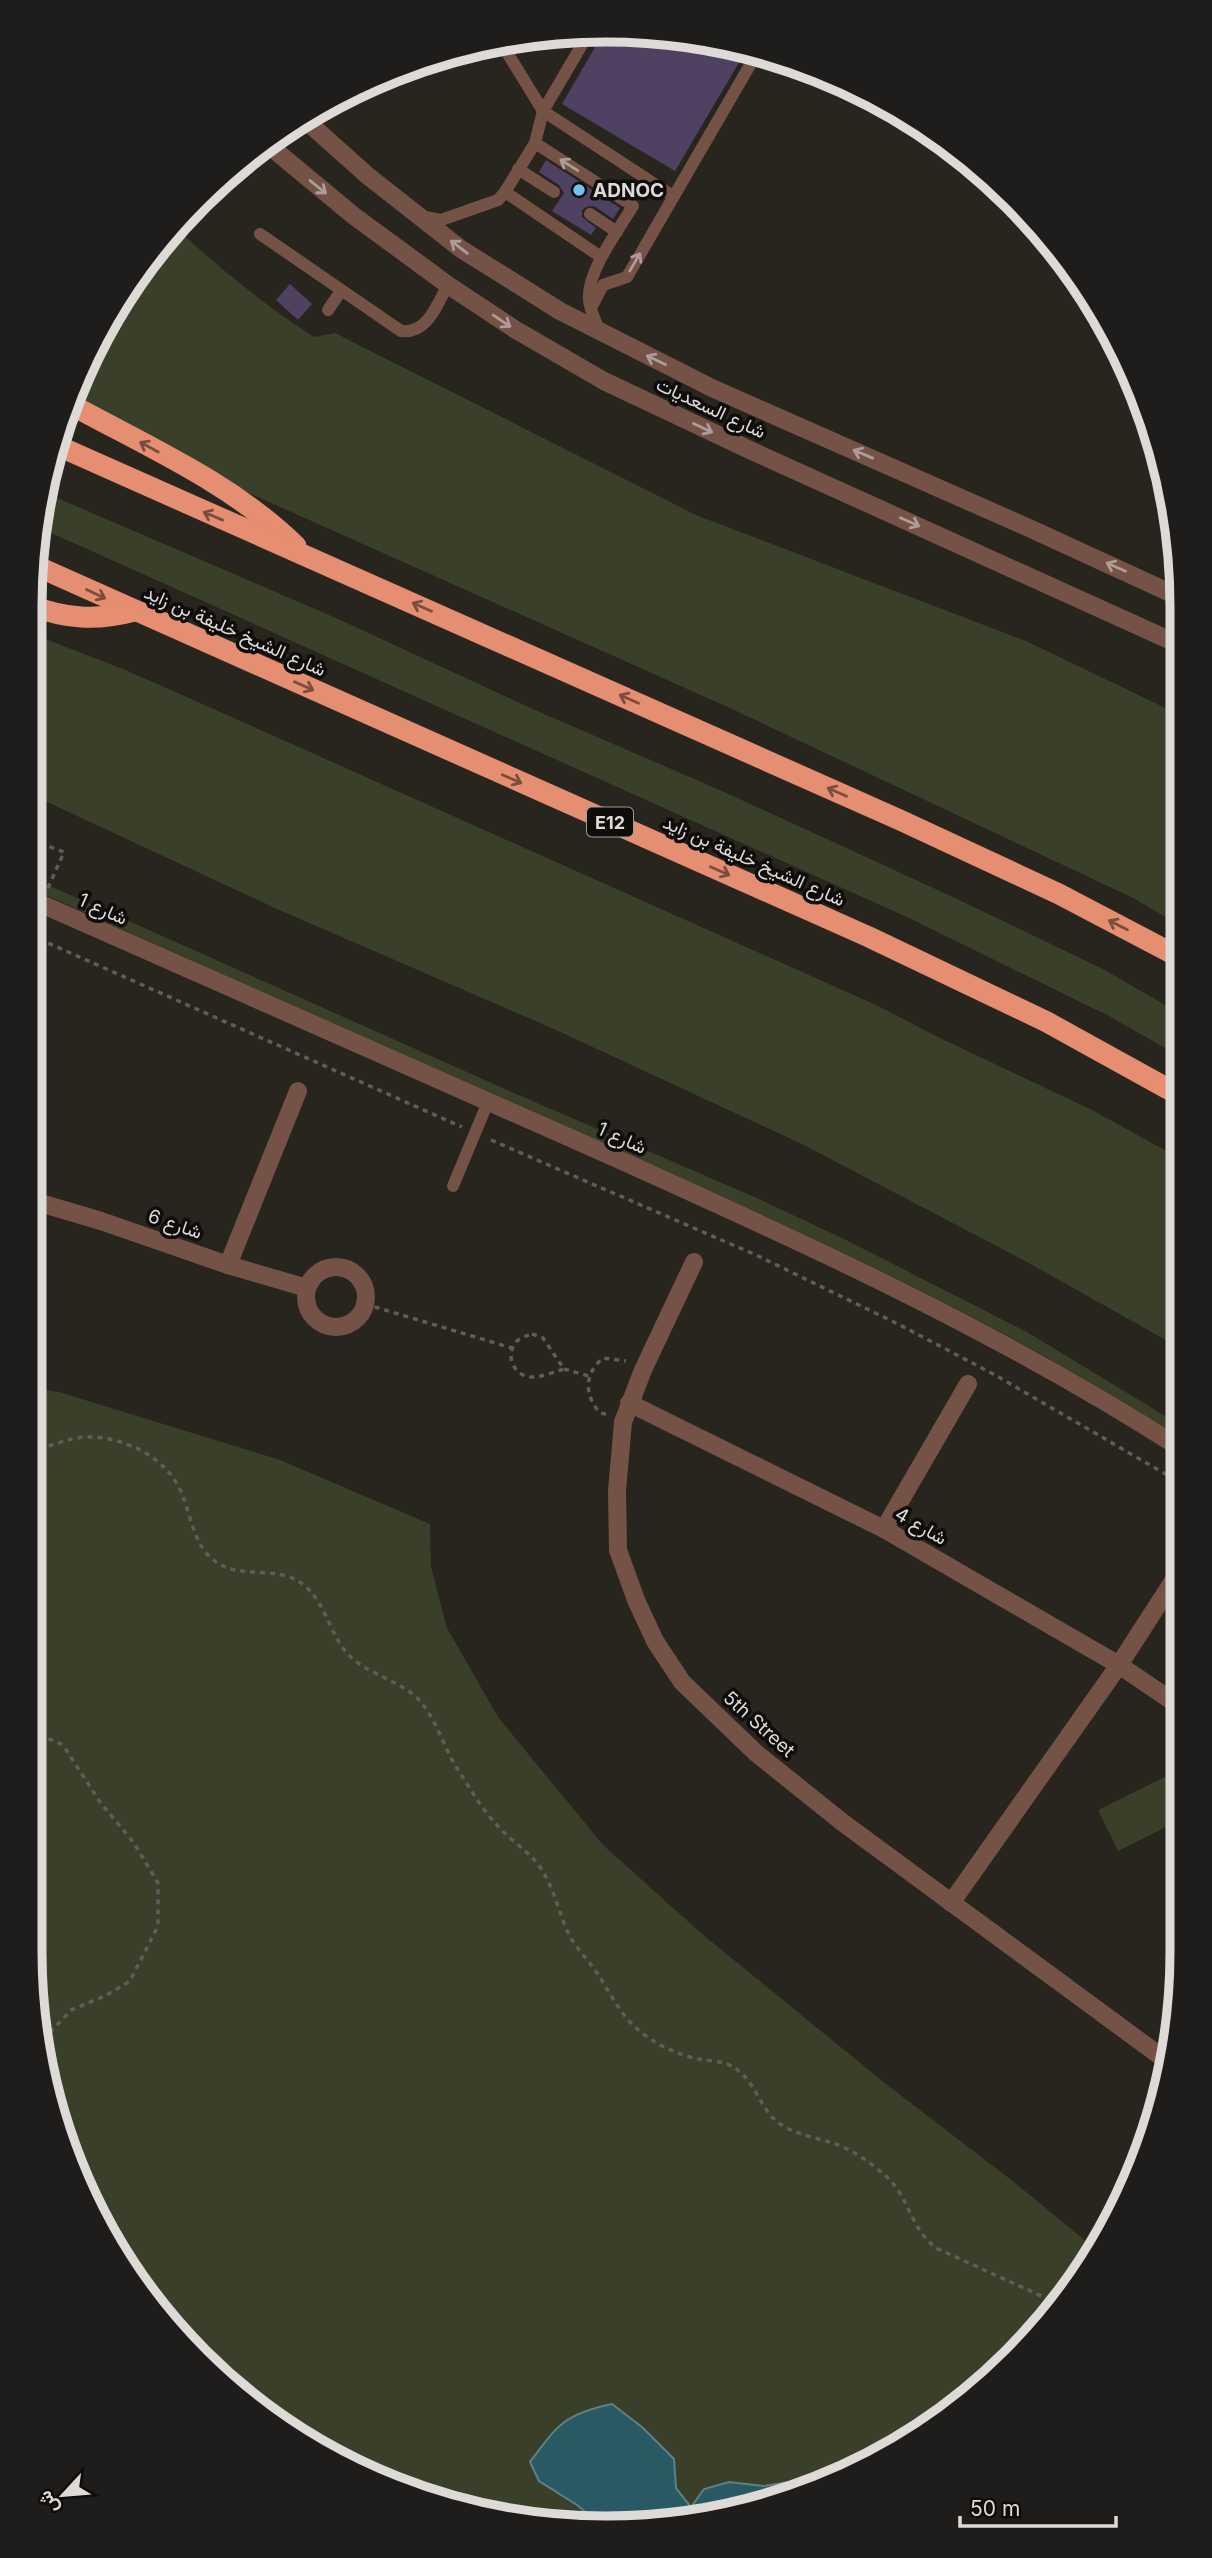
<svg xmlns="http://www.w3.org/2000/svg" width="1212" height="2558" font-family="Inter,Vazirmatn,sans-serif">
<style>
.green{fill:#3a3f29}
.water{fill:#295a64;stroke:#5f8086;stroke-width:2}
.building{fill:#4f4161}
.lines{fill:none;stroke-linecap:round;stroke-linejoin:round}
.path{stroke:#605c57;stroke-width:3.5;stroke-dasharray:5 5;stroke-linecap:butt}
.service{stroke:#755246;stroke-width:12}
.minor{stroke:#755246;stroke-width:18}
.tertiary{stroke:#755246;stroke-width:18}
.motorway{stroke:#e58e72;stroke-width:21}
.oneway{stroke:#ae9d96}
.oneway2{stroke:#7a4e3e}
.poi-dot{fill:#71c1f5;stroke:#0f0d0b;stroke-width:2.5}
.labels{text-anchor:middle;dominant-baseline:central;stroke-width:7;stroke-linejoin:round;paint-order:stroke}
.shield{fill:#0f0d0b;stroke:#9f9c9a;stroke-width:2}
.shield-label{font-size:18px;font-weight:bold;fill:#dddad7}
.poi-label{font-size:19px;font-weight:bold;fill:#dddad7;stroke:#0f0d0b;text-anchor:start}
.street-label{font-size:19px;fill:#dddad7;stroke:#0f0d0b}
.rim{fill:none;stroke:#dddad7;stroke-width:9}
</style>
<rect width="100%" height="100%" fill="#28241e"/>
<!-- green -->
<g class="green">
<path d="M 175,227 C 219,268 263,304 314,337 L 335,333 L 696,515 L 1026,641 L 1178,714 L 1179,925 L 1133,898 L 732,709 L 213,477 L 69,401 L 74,385 L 127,286 Z"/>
<path d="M 41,491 L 336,618 L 535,710 L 722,791 L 953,897 L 1105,970 L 1179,1013 L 1179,1056 L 1109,1016 L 909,918 L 38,527 Z"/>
<path d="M 30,633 L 123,669 L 198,702 L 876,1005 L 940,1038 L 1092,1110 L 1179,1158 L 1180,1348 L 1027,1262 L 802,1144 L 556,1030 L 277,909 L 30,794 Z"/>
<path d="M 30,877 L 514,1093 L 759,1199 L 846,1240 L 1027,1332 L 1180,1425 L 1180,1438 C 979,1307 758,1212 539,1116 C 369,1041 200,964 30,888 Z"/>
<path d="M 30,1388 L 59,1392 L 280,1460 L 430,1524 L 431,1567 L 447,1628 L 498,1717 L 603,1845 L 702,1934 L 886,2084 L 1014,2182 L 1092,2246 L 1039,2332 L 957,2409 L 861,2469 L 824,2480 L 813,2478 L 764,2486 L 729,2482 L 705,2489 L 692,2508 L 676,2488 L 674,2459 L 577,2505 L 595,2520 L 493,2517 L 318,2451 L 226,2385 L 149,2303 L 60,2138 L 30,1952 Z"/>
<path d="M 1177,1771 L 1182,1780 L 1182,1819 L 1118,1851 L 1098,1810 Z"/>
</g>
<!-- water -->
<path class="water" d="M 612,2404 L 642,2427 L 674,2459 L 676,2488 L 691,2507 L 704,2489 L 729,2482 L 764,2486 L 813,2478 L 824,2480 L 682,2523 L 595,2520 L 577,2505 L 539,2481 L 530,2462 C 558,2424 565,2414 612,2404 Z"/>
<!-- building -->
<g class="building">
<path d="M 605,30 L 719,41 L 747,49 L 675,171 L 562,104 Z"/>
<path d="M 546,160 L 620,208 L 613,219 L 594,206 L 586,207 L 582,210 L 582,217 L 596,228 L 591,235 L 552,211 L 564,193 L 559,185 L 539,172 Z"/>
<path d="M 290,284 L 312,304 L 298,320 L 276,300 Z"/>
</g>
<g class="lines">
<!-- path -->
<g class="path">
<path d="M 30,842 L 42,844 L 64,852 L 48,888"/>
<path d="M 30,935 L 462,1127"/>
<path d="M 31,935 L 35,921"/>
<path d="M 491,1140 L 756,1255 L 898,1324 L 995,1375 L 1181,1483"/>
<path d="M 365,1304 L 512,1348"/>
<path d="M 532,1334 L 543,1338 L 564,1369 C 554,1372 543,1377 532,1377 C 514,1377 504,1355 517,1341 C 521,1337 527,1336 532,1334 Z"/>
<path d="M 564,1369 L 592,1377"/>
<path d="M 606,1414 L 600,1413 C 584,1395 584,1374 603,1358 L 626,1361"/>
<path d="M 30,1453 C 50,1446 71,1436 93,1437 C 129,1439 168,1459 182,1494 C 190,1513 193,1538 207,1554 C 230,1579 258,1568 286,1576 C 322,1586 325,1625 345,1651 C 363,1673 395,1678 416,1697 C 436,1716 443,1747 458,1770 C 470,1788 481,1808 496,1824 C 510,1841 530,1851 542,1870 C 554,1889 558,1910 567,1930 C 574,1947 587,1958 597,1973 C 608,1989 617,2008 630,2022 C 648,2041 672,2053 698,2059 C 710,2061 725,2061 735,2068 C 756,2082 760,2110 780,2124 C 796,2135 818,2138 836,2144 C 856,2152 874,2165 890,2180 C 910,2201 912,2232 938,2249 L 1057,2303"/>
<path d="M 30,1731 L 63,1745 L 100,1802 L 134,1843 L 158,1883 L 158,1926 L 130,1981 L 105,1996 L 71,2010 L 44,2039"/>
<path d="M 136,2279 L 159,2306 L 163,2318"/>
</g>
<!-- service -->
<g class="service">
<path d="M 496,41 L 503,46 L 543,111 L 673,196"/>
<path d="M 535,143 L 543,111 L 590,31"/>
<path d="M 518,169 L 554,192"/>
<path d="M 505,192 L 601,257"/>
<path d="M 590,214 L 617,232"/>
<path d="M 420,216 L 441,220 L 498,200 L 505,192 L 535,143 L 633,206 C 619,229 586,273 589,300 C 590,311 596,322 600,332"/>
<path d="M 260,234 L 401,331 C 428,334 437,304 448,285"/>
<path d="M 591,308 L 603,285 L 627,277 L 757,53"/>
<path d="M 328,310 L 341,291"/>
<path d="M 453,1186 L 488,1102"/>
</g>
<!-- minor -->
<g class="minor">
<path d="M 30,899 C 217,983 405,1065 593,1148 C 794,1238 995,1329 1180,1448"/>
<path d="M 30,1200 L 101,1221 L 228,1265 L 307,1288"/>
<path d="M 694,1262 L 643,1370 L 623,1422 L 617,1491 L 618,1550 L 636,1600 L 655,1641 L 682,1682 L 756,1753 L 842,1822 L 1171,2064"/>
<path d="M 228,1265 L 298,1091"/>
<circle cx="336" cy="1297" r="30"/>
<path d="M 629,1403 L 884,1529 L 1119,1665 L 1181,1707"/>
<path d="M 884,1529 L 968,1384"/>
<path d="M 951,1903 L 1119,1665 L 1181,1569"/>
</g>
<!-- tertiary -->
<g class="tertiary">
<path d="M 303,118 L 368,176 L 461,249 L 560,311 L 712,388 L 1029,528 L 1177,596"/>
<path d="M 266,143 L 354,216 L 448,285 L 516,330 L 604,381 L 752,451 L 1178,644"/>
</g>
<!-- motorway -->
<g class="motorway">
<path d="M 68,403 C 146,446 232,483 296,546"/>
<path d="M 56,445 L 900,820 L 1059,894 L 1179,957"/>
<path d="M 34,565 L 869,937 L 1047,1022 L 1179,1095"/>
<path d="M 30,605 C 65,619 97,621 134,611"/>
</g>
</g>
<!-- one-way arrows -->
<defs><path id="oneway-shaft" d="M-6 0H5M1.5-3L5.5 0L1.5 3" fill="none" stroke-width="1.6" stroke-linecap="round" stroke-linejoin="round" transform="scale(1.75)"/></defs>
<g class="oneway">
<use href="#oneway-shaft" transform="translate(569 165) rotate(-148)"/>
<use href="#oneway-shaft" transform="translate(318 187) rotate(39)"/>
<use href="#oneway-shaft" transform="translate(459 247) rotate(-143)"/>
<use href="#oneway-shaft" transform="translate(635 262) rotate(-60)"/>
<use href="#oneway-shaft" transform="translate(502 321) rotate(34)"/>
<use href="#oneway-shaft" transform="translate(656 360) rotate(-154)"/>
<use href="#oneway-shaft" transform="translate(703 428) rotate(25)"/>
<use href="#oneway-shaft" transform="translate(863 454) rotate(-157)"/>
<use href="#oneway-shaft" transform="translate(910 522) rotate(24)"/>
<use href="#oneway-shaft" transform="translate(1116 567) rotate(-156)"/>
</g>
<g class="oneway2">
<use href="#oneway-shaft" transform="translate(149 447) rotate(-151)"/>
<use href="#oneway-shaft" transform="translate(213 516) rotate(-157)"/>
<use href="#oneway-shaft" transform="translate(96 594) rotate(25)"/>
<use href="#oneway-shaft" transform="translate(422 607) rotate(-156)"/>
<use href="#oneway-shaft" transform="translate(304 686) rotate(24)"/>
<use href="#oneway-shaft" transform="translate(629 699) rotate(-156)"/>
<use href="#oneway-shaft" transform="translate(512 779) rotate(24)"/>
<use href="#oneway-shaft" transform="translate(837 792) rotate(-156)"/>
<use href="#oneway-shaft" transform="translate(720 871) rotate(24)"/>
<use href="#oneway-shaft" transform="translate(1118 925) rotate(-153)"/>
</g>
<!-- markers -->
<circle class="poi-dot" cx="579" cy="190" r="7"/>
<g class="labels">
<!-- shield labels -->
<rect class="shield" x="587" y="807.5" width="46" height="29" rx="5"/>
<g class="shield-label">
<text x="610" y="822">E12</text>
</g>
<!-- poi labels -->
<g class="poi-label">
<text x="593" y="190">ADNOC</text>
</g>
<!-- street labels -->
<g class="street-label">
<text transform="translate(711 408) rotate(25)">شارع السعديات</text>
<text transform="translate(235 631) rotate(24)">شارع الشيخ خليفة بن زايد</text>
<text transform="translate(754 861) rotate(24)">شارع الشيخ خليفة بن زايد</text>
<text transform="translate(103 909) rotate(24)">شارع 1</text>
<text transform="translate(622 1138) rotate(24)">شارع 1</text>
<text transform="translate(175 1224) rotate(19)">شارع 6</text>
<text transform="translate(921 1526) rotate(30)">شارع 4</text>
<text transform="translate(759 1724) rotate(42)">5th Street</text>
</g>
</g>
<!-- crop -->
<path d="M0 0H1212V2558H0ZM606 42H606A564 564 0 0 1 1170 606V1952A564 564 0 0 1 606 2516H606A564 564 0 0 1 42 1952V606A564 564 0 0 1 606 42Z" fill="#1f1d1b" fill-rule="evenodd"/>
<path class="rim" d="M606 42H606A564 564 0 0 1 1170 606V1952A564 564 0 0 1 606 2516H606A564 564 0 0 1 42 1952V606A564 564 0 0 1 606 42Z"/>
<!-- north arrow -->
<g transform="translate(63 2495) rotate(244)" stroke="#0f0d0b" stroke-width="5" paint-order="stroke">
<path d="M0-5L12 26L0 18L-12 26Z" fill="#dddad7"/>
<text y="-10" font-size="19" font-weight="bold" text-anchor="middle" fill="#dddad7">ش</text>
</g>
<!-- scale -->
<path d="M960 2516v10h156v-10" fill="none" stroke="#dddad7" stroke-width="3.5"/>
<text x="970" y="2516" font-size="21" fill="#dddad7" stroke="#0f0d0b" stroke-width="5" paint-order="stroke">50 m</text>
</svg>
